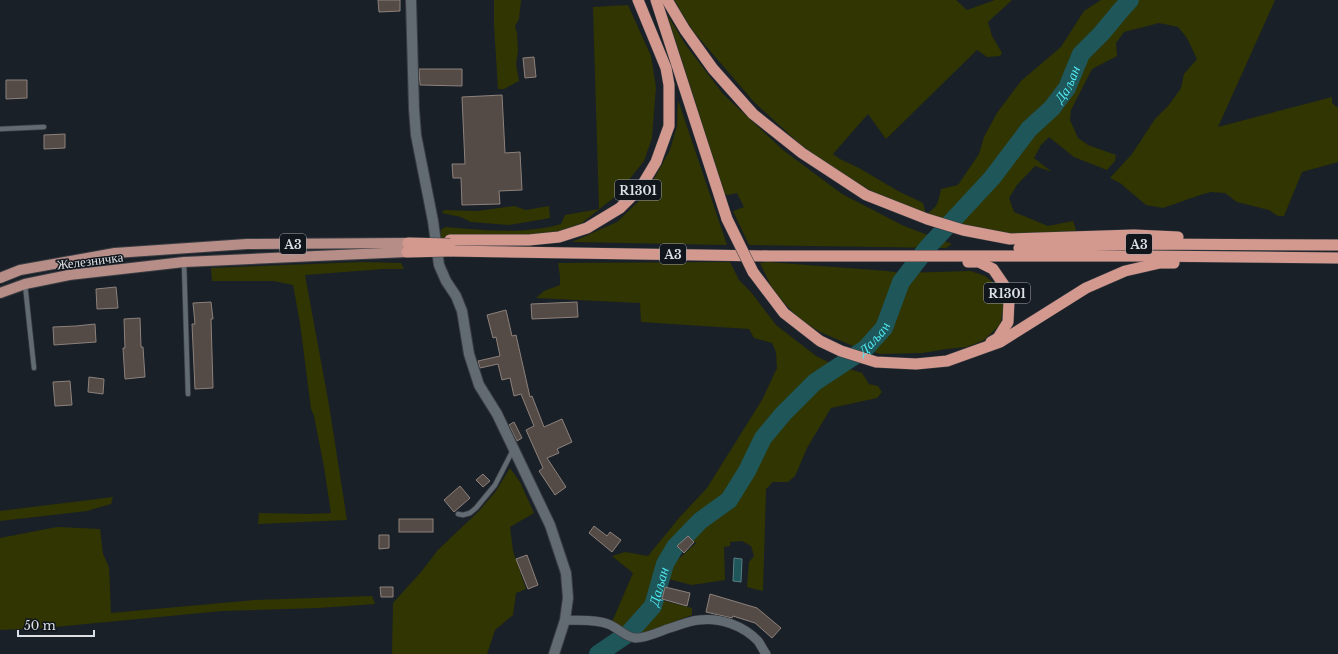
<svg xmlns="http://www.w3.org/2000/svg" width="1338" height="654" font-family="'Libre Baskerville',serif">
<style>
.green{fill:#303501;fill-rule:evenodd}
.water{fill:#1e565a;stroke:#577f84}
.lines{fill:none;stroke-linecap:round;stroke-linejoin:round}
.river{stroke:#1e565a;stroke-width:18}
.building{fill:#554b46;stroke:#8c817c}
.service-casing{stroke:#393d42;stroke-width:6}
.minor-casing{stroke:#393d42;stroke-width:10}
.tertiary-casing{stroke:#393d42;stroke-width:12}
.primary-casing{stroke:#393d42;stroke-width:12}
.trunk-casing{stroke:#393d42;stroke-width:12}
.service{stroke:#626a72;stroke-width:4.5}
.minor{stroke:#626a72;stroke-width:9}
.tertiary{stroke:#626a72;stroke-width:10}
.primary{stroke:#b78d88;stroke-width:10}
.trunk{stroke:#d3998f;stroke-width:11}
.trunk-bridge-casing{stroke:#393d42;stroke-width:12;stroke-linecap:butt}
.trunk-bridge{stroke:#d3998f;stroke-width:11}
.labels{text-anchor:middle;dominant-baseline:central;stroke-width:3;stroke-linejoin:round;paint-order:stroke}
.shield{fill:#11161d;stroke:#9fa3a9;stroke-width:1}
.shield-label{font-size:12px;font-weight:bold;fill:#dce0e5}
.street-label{font-size:13px;fill:#dce0e5;stroke:#11161d}
.water-label{font-size:14px;font-style:italic;fill:#4fe8f1;stroke:#11161d}
</style>
<rect width="100%" height="100%" fill="#1a2027"/>
<!-- green -->
<g class="green">
<path d="M 494,0 L 521,0 L 519,19 L 515,26 L 517,33 L 518,51 L 516,64 L 519,81 L 504,89 L 498,89 L 494,25 Z"/>
<path d="M 674,0 L 956,0 L 967,10 L 995,0 L 1012,0 L 988,22 L 992,36 L 1002,53 L 1000,56 L 987,57 L 977,50 L 886,139 L 868,114 L 833,154 L 840,159 L 859,168 L 898,191 L 923,203 L 926,214 C 938,207 938,203 941,189 L 958,185 L 979,154 L 984,137 L 997,113 L 1021,81 L 1061,47 L 1084,11 L 1101,0 L 1275,0 L 1218,127 L 1332,97 L 1332,103 L 1338,108 L 1338,162 L 1302,172 L 1284,216 L 1278,216 L 1269,210 L 1237,202 L 1225,193 L 1211,192 L 1203,194 L 1163,208 L 1146,205 L 1120,183 L 1110,178 L 1132,154 L 1155,119 L 1169,105 L 1181,88 L 1184,74 L 1197,59 L 1187,38 L 1178,27 L 1159,23 L 1124,32 L 1116,43 L 1117,56 L 1092,69 L 1071,110 L 1070,120 L 1078,138 L 1088,145 L 1116,155 L 1115,161 L 1107,170 L 1074,157 L 1049,137 L 1041,145 L 1034,158 L 1052,172 L 1035,166 L 1017,185 L 1009,198 L 1014,212 L 1048,226 L 1073,221 L 1076,230 L 1073,235 L 1038,237 L 1001,235 L 965,227 L 888,200 L 845,176 L 801,145 L 754,102 L 693,31 Z"/>
<path d="M 628,5 L 651,56 L 656,87 L 652,138 L 644,161 L 616,196 L 582,223 L 553,233 L 534,235 L 440,238 L 441,230 L 445,227 C 483,230 523,235 561,224 L 565,215 L 599,209 L 593,7 Z"/>
<path d="M 667,14 L 685,44 L 723,94 L 783,150 L 842,194 L 904,226 L 952,244 L 946,248 L 749,245 L 733,211 L 744,207 L 737,193 L 728,195 L 725,194 Z"/>
<path d="M 678,100 L 727,245 L 572,242 L 617,222 L 645,195 L 670,150 L 677,126 Z"/>
<path d="M 514,206 L 526,210 L 549,206 L 550,218 L 509,225 L 471,222 L 461,217 L 442,213 L 444,210 L 477,211 Z"/>
<path d="M 362,262 L 401,263 L 404,269 L 383,269 L 305,275 L 329,405 L 347,520 L 258,524 L 259,513 L 308,514 L 331,513 L 324,467 L 314,416 L 311,409 L 300,323 L 293,285 L 273,281 L 212,281 L 211,268 Z"/>
<path d="M 730,262 L 739,280 L 751,292 L 776,325 L 816,356 L 830,363 L 862,373 L 869,384 L 878,386 L 882,392 L 877,398 L 831,408 L 807,448 L 795,476 L 788,482 L 773,482 L 766,489 L 763,591 L 747,587 L 749,562 L 754,556 L 751,546 L 742,541 L 730,542 L 730,546 L 724,547 L 725,580 L 692,585 L 668,579 L 665,581 L 660,600 L 692,608 L 692,615 L 641,634 L 634,634 L 612,622 L 633,573 L 612,556 L 625,552 L 648,556 L 679,518 L 707,488 L 762,400 L 777,368 L 776,352 L 772,343 L 754,338 L 749,329 L 641,322 L 640,303 L 536,298 L 544,291 L 560,285 L 560,276 L 558,263 ZM 684,532 L 696,543 L 682,556 L 673,563 L 665,556 L 674,543 Z"/>
<path d="M 768,262 L 887,271 L 900,273 L 971,271 L 985,276 L 995,284 L 1003,301 L 1003,311 L 1000,325 L 984,340 L 967,347 L 946,349 L 923,353 L 880,354 L 853,346 L 820,332 L 800,319 L 785,304 L 771,286 L 760,263 Z"/>
<path d="M 510,468 L 520,482 L 534,513 L 510,527 L 513,551 L 526,589 L 516,593 L 513,615 L 495,630 L 487,654 L 392,654 L 393,603 L 421,572 L 438,550 L 479,511 L 496,491 Z"/>
<path d="M 113,497 L 111,504 L 87,511 L 0,521 L 0,511 Z"/>
<path d="M 57,527 L 100,529 L 103,554 L 109,567 L 111,613 L 255,600 L 372,596 L 375,604 L 318,608 L 222,611 L 44,628 L 0,630 L 0,538 Z"/>
</g>
<!-- water -->
<path class="water" d="M 734,558 L 742,559 L 741,582 L 733,581 Z"/>
<g class="lines">
<!-- river -->
<path class="river" id="s1" d="M 598,654 L 629,633 L 653,606 L 665,564 L 675,547 L 700,521 L 729,500 L 747,471 L 763,438 L 783,414 L 815,382 L 865,349 L 884,328 L 901,282 L 928,247 L 992,178 L 1029,129 L 1052,108 L 1067,88 L 1081,54 L 1101,34 L 1121,10 L 1130,0"/>
</g>
<!-- building -->
<g class="building">
<path d="M 378,0 L 400,0 L 400,11 L 379,12 Z"/>
<path d="M 534,57 L 536,77 L 525,78 L 523,58 Z"/>
<path d="M 419,69 L 462,69 L 462,86 L 420,85 Z"/>
<path d="M 6,80 L 27,80 L 27,98 L 6,99 Z"/>
<path d="M 502,95 L 505,153 L 520,152 L 522,190 L 499,191 L 500,204 L 462,205 L 461,178 L 453,178 L 452,164 L 465,164 L 462,97 Z"/>
<path d="M 65,134 L 65,148 L 44,149 L 44,135 Z"/>
<path d="M 116,287 L 118,308 L 97,309 L 96,289 Z"/>
<path d="M 211,302 L 213,319 L 211,319 L 213,388 L 195,389 L 192,324 L 195,324 L 193,303 Z"/>
<path d="M 577,302 L 578,317 L 532,319 L 531,304 Z"/>
<path d="M 506,310 L 512,336 L 516,335 L 530,397 L 532,396 L 544,427 L 562,419 L 572,442 L 557,449 L 559,453 L 547,458 L 566,487 L 555,495 L 539,471 L 543,468 L 526,430 L 534,426 L 521,394 L 514,396 L 510,378 L 502,380 L 498,364 L 480,368 L 478,361 L 500,356 L 496,337 L 493,338 L 487,315 Z"/>
<path d="M 140,318 L 141,347 L 143,347 L 145,377 L 125,379 L 123,348 L 125,348 L 124,319 Z"/>
<path d="M 95,324 L 96,342 L 54,345 L 53,327 L 76,326 Z"/>
<path d="M 89,377 L 104,379 L 103,394 L 88,392 Z"/>
<path d="M 70,381 L 72,405 L 55,406 L 53,382 Z"/>
<path d="M 514,422 L 522,438 L 517,441 L 509,425 Z"/>
<path d="M 483,474 L 490,481 L 483,487 L 476,480 Z"/>
<path d="M 460,486 L 470,498 L 454,512 L 444,500 Z"/>
<rect x="399" y="519" width="34" height="13"/>
<path d="M 594,526 L 607,536 L 610,532 L 621,540 L 612,552 L 589,533 Z"/>
<path d="M 379,535 L 389,535 L 389,548 L 379,549 Z"/>
<path d="M 688,536 L 694,542 L 684,553 L 677,546 Z"/>
<path d="M 527,555 L 538,585 L 528,589 L 516,559 Z"/>
<path d="M 380,587 L 393,587 L 393,597 L 381,597 Z"/>
<path d="M 665,587 L 690,593 L 687,606 L 662,599 Z"/>
<path d="M 710,594 L 757,608 L 781,628 L 772,638 L 755,623 L 733,616 L 732,618 L 706,612 Z"/>
</g>
<g class="lines">
<defs>
<g id="service">
<path d="M 0,129 L 44,127"/>
<path d="M 184,262 L 188,394"/>
<path d="M 25,284 L 34,368"/>
<path d="M 458,514 L 463,515 L 470,513 L 476,508 L 495,485 L 513,450"/>
</g>
<path id="minor" d="M 565,620 C 579,621 595,619 608,624 C 617,627 625,637 635,638 C 643,639 659,632 667,629 C 678,626 688,621 699,620 C 720,617 744,626 758,641 C 761,645 763,650 766,654"/>
<path id="tertiary" d="M 411,0 L 414,109 L 416,135 L 433,221 L 439,265 L 446,281 L 456,296 L 462,311 L 469,354 L 479,385 L 497,414 L 550,525 L 566,573 L 568,598 L 565,620 L 554,654"/>
<g id="primary">
<path d="M 0,278 L 20,270 L 115,253 L 247,244 L 408,243"/>
<path d="M 0,293 L 25,284 L 69,275 L 184,262 L 407,252"/>
</g>
<g id="trunk">
<path d="M 656,0 L 727,219"/>
<path d="M 667,0 L 685,30 L 713,69 L 753,114 L 802,153 L 866,195 L 927,219 L 963,230 L 1010,239 L 1134,235 L 1178,237"/>
<path d="M 450,240 L 529,240 L 559,237 L 587,228 L 620,208 L 641,187 L 656,162 L 669,126 L 669,85 L 666,68 L 638,0"/>
<path d="M 1019,248 L 1138,244 L 1338,245"/>
<path d="M 450,251 L 770,256 L 1143,256 L 1338,258"/>
<path d="M 968,262 L 979,262 L 993,269 L 1004,285 L 1009,301 L 1008,322 L 998,338 L 991,342"/>
<path d="M 753,272 L 784,313 L 820,341 L 841,351 L 876,362 L 916,364 L 947,361 L 1000,342 L 1086,288 L 1125,271 L 1160,263 L 1174,263"/>
</g>
</defs>
<!-- service casing -->
<use href="#service" class="service-casing"/>
<!-- minor casing -->
<use href="#minor" class="minor-casing"/>
<!-- tertiary casing -->
<use href="#tertiary" class="tertiary-casing"/>
<!-- primary casing -->
<use href="#primary" class="primary-casing"/>
<!-- trunk casing -->
<use href="#trunk" class="trunk-casing"/>
<!-- service -->
<use href="#service" class="service"/>
<!-- minor -->
<use href="#minor" class="minor"/>
<!-- tertiary -->
<use href="#tertiary" class="tertiary"/>
<!-- primary -->
<use href="#primary" class="primary"/>
<!-- trunk -->
<use href="#trunk" class="trunk"/>
<defs>
<g id="trunk-bridge">
<path d="M 727,219 L 753,272"/>
<path d="M 408,243 L 450,244"/>
<path d="M 407,252 L 450,251"/>
</g>
</defs>
<!-- trunk-bridge casing -->
<use href="#trunk-bridge" class="trunk-bridge-casing"/>
<!-- trunk-bridge -->
<use href="#trunk-bridge" class="trunk-bridge"/>
</g>
<g class="labels">
<!-- shield labels -->
<g class="shield">
<rect x="615" y="180" width="46" height="20" rx="3"/>
<rect x="280" y="234" width="26" height="20" rx="3"/>
<rect x="1126" y="234" width="26" height="20" rx="3"/>
<rect x="660" y="244" width="26" height="20" rx="3"/>
<rect x="984" y="283" width="46" height="20" rx="3"/>
</g>
<g class="shield-label">
<text x="638" y="190">R1301</text>
<text x="293" y="244">A3</text>
<text x="1139" y="244">A3</text>
<text x="673" y="254">A3</text>
<text x="1007" y="293">R1301</text>
</g>
<!-- street labels -->
<g class="street-label">
<text transform="translate(90 261) rotate(-7)">Железничка</text>
</g>
<!-- water labels -->
<g class="water-label">
<text stroke="none"><textPath href="#s1" startOffset="753">Даљан</textPath></text>
<text stroke="none"><textPath href="#s1" startOffset="430">Даљан</textPath></text>
<text stroke="none"><textPath href="#s1" startOffset="94">Даљан</textPath></text>
</g>
</g>
<!-- scale -->
<path d="M18 630v6h76v-6" fill="none" stroke="#dce0e5" stroke-width="2"/>
<text x="24" y="630" font-size="12" fill="#dce0e5" stroke="#11161d" stroke-width="3" paint-order="stroke">50 m</text>
</svg>
